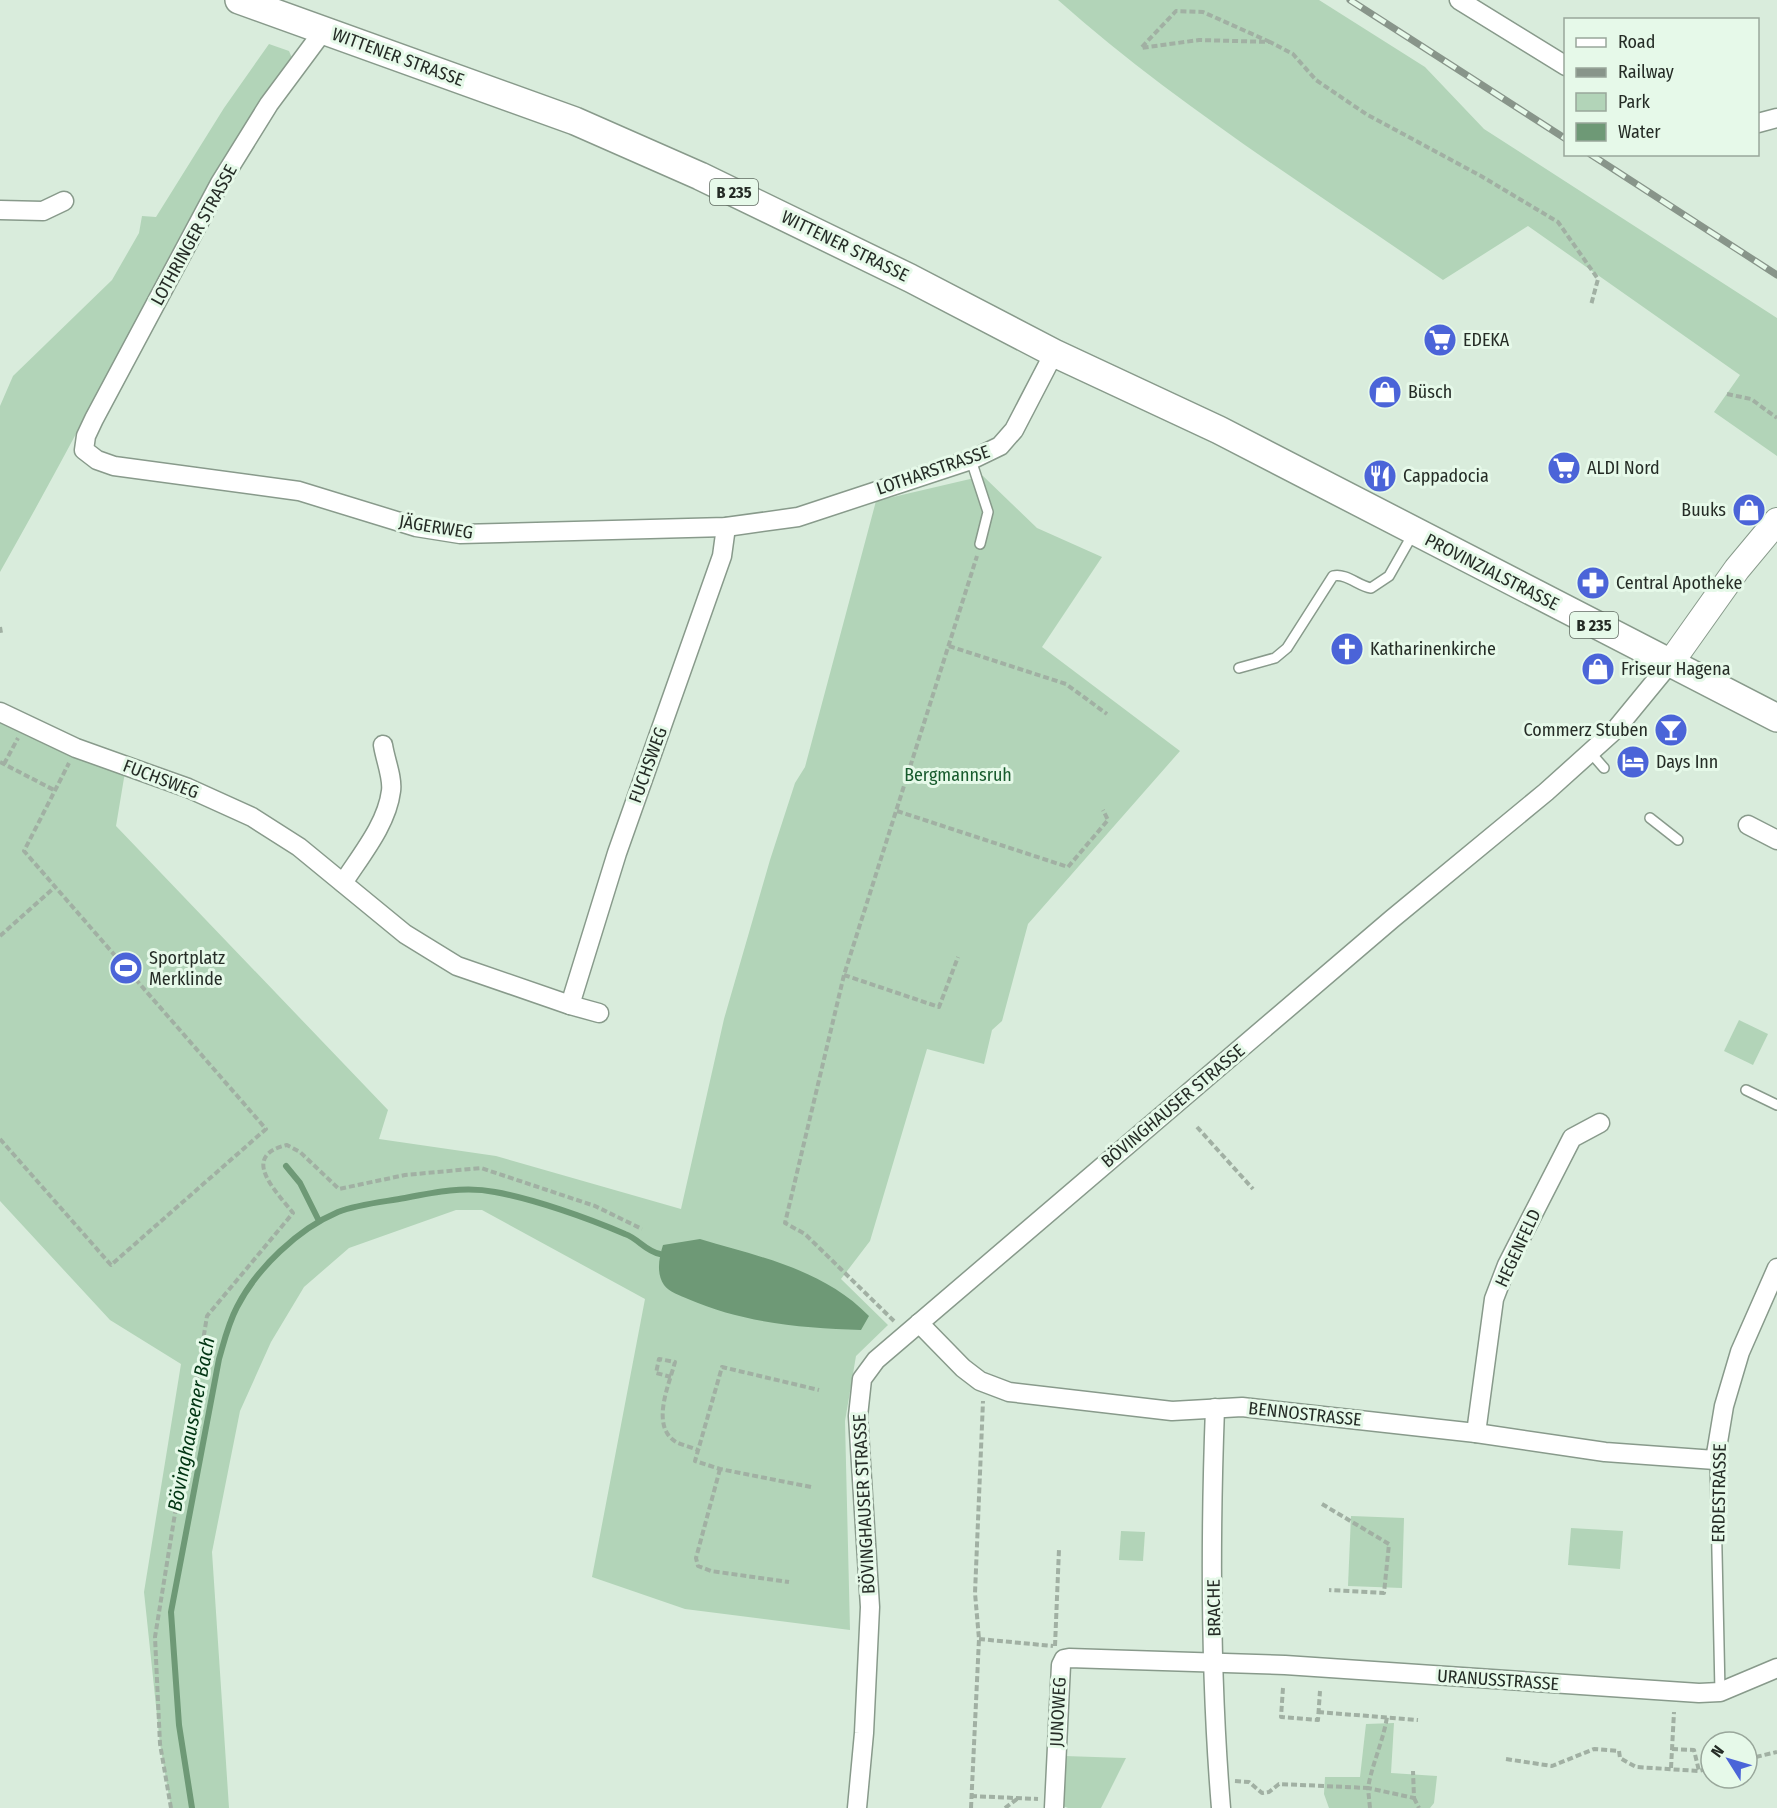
<svg xmlns="http://www.w3.org/2000/svg" width="1777" height="1808" font-family="'Fira Sans Condensed',sans-serif">
<style>
.green{fill:#b2d4b8}
.water{fill:#6e9976}
.lines{fill:none;stroke-linecap:round;stroke-linejoin:round}
.stream{stroke:#6e9976;stroke-width:6}
.lane-casing{stroke:#889a8b;stroke-width:12}
.street-casing{stroke:#889a8b;stroke-width:21}
.secondary-casing{stroke:#889a8b;stroke-width:28}
.primary-casing{stroke:#889a8b;stroke-width:30}
.path{stroke:#a1b0a3;stroke-width:4;stroke-dasharray:6 3;stroke-linecap:butt}
.lane{stroke:#fff;stroke-width:9}
.street{stroke:#fff;stroke-width:18}
.secondary{stroke:#fff;stroke-width:26}
.primary{stroke:#fff;stroke-width:27}
.rail-casing{stroke:#88958a;stroke-width:7}
.rail{stroke:#e6f9e9;stroke-width:4.5;stroke-dasharray:14;stroke-linecap:butt}
.labels{text-anchor:middle;dominant-baseline:central;stroke-width:6;stroke-linejoin:round;paint-order:stroke}
.shield{fill:#e6f9e9;stroke:#5f6a60;stroke-width:1.5}
.shield-label{font-size:16px;font-weight:bold;fill:#252c26}
.street-label{font-size:18px;fill:#252c26;stroke:#e6f9e9}
.poi-label{font-size:18px;fill:#252c26;stroke:#e6f9e9;text-anchor:start}
.park-label{font-size:18px;fill:#175b2d;stroke:#e6f9e9}
.water-label{font-size:20px;font-style:italic;fill:#003412;stroke:#e6f9e9}
</style>
<rect width="100%" height="100%" fill="#d9ecdc"/>
<!-- green -->
<g class="green">
<path d="M 1058,0 L 1319,0 L 1425,67 L 1484,129 L 1777,318 L 1777,456 L 1714,412 L 1740,375 L 1528,226 L 1443,280 C 1313,190 1176,105 1058,0 Z"/>
<path d="M 269,44 L 289,51 L 292,58 C 229,138 184,229 136,320 C 92,405 47,489 0,572 L 0,406 L 13,376 L 112,280 L 139,233 L 142,216 L 156,217 L 224,108 Z"/>
<path d="M 983,476 L 1037,528 L 1102,557 L 1042,647 L 1180,751 L 1028,924 L 1002,1021 L 992,1030 L 984,1064 L 927,1049 L 870,1241 L 841,1279 L 888,1325 L 856,1356 L 845,1421 L 850,1630 L 685,1609 L 592,1577 L 645,1299 L 482,1210 L 456,1210 L 349,1248 L 304,1287 L 271,1342 L 240,1411 L 212,1552 L 229,1808 L 171,1808 L 160,1744 L 144,1592 L 181,1364 L 110,1320 L 0,1201 L 0,712 L 126,766 L 116,826 L 388,1110 L 379,1139 L 496,1156 L 681,1209 L 724,1019 L 770,860 L 795,783 L 805,767 L 876,501 Z"/>
<path d="M 1739,1020 L 1768,1034 L 1753,1065 L 1724,1051 Z"/>
<path d="M 1351,1516 L 1404,1518 L 1402,1588 L 1348,1586 Z"/>
<path d="M 1571,1528 L 1623,1531 L 1620,1569 L 1568,1565 Z"/>
<path d="M 1121,1531 L 1145,1532 L 1143,1561 L 1119,1560 Z"/>
<path d="M 1394,1723 L 1391,1773 L 1437,1776 L 1434,1803 L 1430,1808 L 1329,1808 L 1324,1794 L 1325,1777 L 1360,1777 L 1366,1724 Z"/>
<path d="M 1064,1756 L 1126,1758 L 1101,1808 L 1068,1808 L 1060,1805 Z"/>
</g>
<!-- water -->
<path class="water" d="M 700,1239 C 760,1257 823,1269 869,1316 L 861,1330 C 802,1328 743,1323 688,1299 C 681,1296 669,1292 664,1285 C 656,1273 659,1258 663,1245 Z"/>
<g class="lines">
<!-- stream -->
<g class="stream">
<path d="M 286,1166 L 300,1183 L 319,1221"/>
<path d="M 192,1808 L 179,1725 L 171,1612 L 219,1359 C 224,1342 228,1324 237,1307 C 257,1268 298,1229 338,1212 C 359,1204 383,1202 405,1198 C 435,1192 465,1186 495,1192 C 534,1199 588,1218 625,1234 C 639,1239 645,1251 660,1254"/>
</g>
<defs>
<g id="lane">
<path d="M 971,460 L 988,512 L 980,544"/>
<path d="M 1239,668 L 1275,658 L 1287,648 L 1333,576 C 1347,573 1358,586 1371,588 L 1389,576 L 1414,532"/>
<path d="M 1590,752 L 1604,768"/>
<path d="M 1650,818 L 1678,840"/>
<path d="M 1746,1090 L 1777,1105"/>
<path d="M 1715,1460 L 1720,1692"/>
</g>
<g id="street">
<path d="M 1459,0 L 1566,66"/>
<path d="M 324,30 L 269,104 L 220,183 L 94,419 L 86,436 L 84,450 L 97,460 L 114,466 L 299,491 L 416,527 L 460,534 L 726,527 L 798,517 L 971,460 L 1000,446 L 1014,430 L 1054,353"/>
<path d="M 1758,123 L 1777,118"/>
<path d="M 0,210 L 43,211 L 64,201"/>
<path d="M 0,712 L 76,748 L 188,788 L 252,817 L 299,847 L 405,934 L 457,966 L 570,1005 L 617,853 L 722,556 L 726,527"/>
<path d="M 1748,825 L 1777,840"/>
<path d="M 343,883 C 361,855 387,824 391,791 C 393,778 385,759 383,745"/>
<path d="M 570,1005 L 599,1013"/>
<path d="M 919,1323 L 963,1368 L 980,1381 L 1009,1392 L 1172,1411 L 1242,1407 L 1476,1433 L 1605,1452 L 1715,1460 L 1724,1406 L 1740,1352 L 1777,1268"/>
<path d="M 1215,1408 C 1210,1541 1210,1675 1221,1808"/>
<path d="M 1476,1433 L 1494,1299 L 1507,1265 L 1572,1138 L 1600,1123"/>
<path d="M 857,1808 L 864,1733 L 870,1607 L 858,1416 L 862,1379 L 876,1360 L 1392,919 L 1546,792 L 1616,729 L 1671,662"/>
<path d="M 1054,1808 L 1061,1665 L 1064,1659 L 1069,1658 L 1285,1665 L 1699,1693 L 1720,1692 L 1777,1668"/>
</g>
<path id="secondary" d="M 1671,662 L 1737,569 L 1777,521"/>
<path id="primary" d="M 239,0 L 575,121 L 700,176 L 910,278 L 1054,353 L 1219,430 L 1777,718"/>
</defs>
<!-- lane casing -->
<use href="#lane" class="lane-casing"/>
<!-- street casing -->
<use href="#street" class="street-casing"/>
<!-- secondary casing -->
<use href="#secondary" class="secondary-casing"/>
<!-- primary casing -->
<use href="#primary" class="primary-casing"/>
<!-- path -->
<g class="path">
<path d="M 1270,42 L 1203,12 L 1176,11 L 1141,48 L 1199,40 L 1270,42 L 1293,54 L 1316,80 L 1366,114 L 1481,176 L 1558,222 L 1598,279 L 1591,305"/>
<path d="M 1727,394 L 1751,399 L 1777,418"/>
<path d="M 0,627 L 1,633"/>
<path d="M 949,646 L 1066,684 L 1107,714"/>
<path d="M 0,762 L 54,790"/>
<path d="M 4,764 L 18,738"/>
<path d="M 897,811 L 1068,867 L 1108,820 L 1103,810"/>
<path d="M 0,936 L 55,887"/>
<path d="M 844,975 L 939,1007 L 958,957"/>
<path d="M 1197,1127 L 1253,1189"/>
<path d="M 0,1139 L 111,1265 L 266,1129 L 24,851 L 69,763"/>
<path d="M 894,1321 L 805,1234 L 785,1223 L 844,975 L 977,556"/>
<path d="M 671,1377 L 656,1373 L 659,1359 L 675,1362 C 669,1385 650,1426 676,1442 C 682,1445 691,1447 698,1450"/>
<path d="M 720,1469 L 696,1558 L 698,1566 L 711,1571 L 789,1582"/>
<path d="M 811,1487 L 720,1469 L 695,1461 L 722,1367 L 819,1390"/>
<path d="M 1322,1504 L 1389,1544 L 1384,1593 L 1329,1590"/>
<path d="M 979,1639 L 1053,1646"/>
<path d="M 1055,1646 L 1059,1549"/>
<path d="M 1283,1688 L 1281,1717 L 1318,1720 L 1320,1691"/>
<path d="M 1318,1712 L 1418,1720"/>
<path d="M 1672,1749 L 1694,1750 L 1699,1771"/>
<path d="M 1506,1759 L 1552,1766 L 1594,1749 L 1619,1751 L 1620,1758 L 1636,1767 L 1699,1771 L 1711,1768"/>
<path d="M 1747,1759 L 1777,1752"/>
<path d="M 1671,1768 L 1674,1712"/>
<path d="M 1235,1781 L 1249,1782 L 1262,1793 L 1269,1792 L 1279,1784 L 1368,1788 C 1372,1764 1383,1742 1387,1717"/>
<path d="M 971,1796 L 1038,1799"/>
<path d="M 1414,1798 L 1419,1808"/>
<path d="M 171,1808 L 160,1744 L 155,1637 L 207,1316 L 293,1213 C 276,1191 239,1156 287,1145 L 300,1152 L 339,1189 L 405,1175 L 481,1168 L 595,1206 L 642,1229"/>
<path d="M 971,1808 L 979,1639 L 975,1593 L 983,1401"/>
<path d="M 1005,1808 L 1017,1799"/>
<path d="M 1370,1808 L 1368,1788 L 1414,1798 L 1413,1771"/>
</g>
<!-- lane -->
<use href="#lane" class="lane"/>
<!-- street -->
<use href="#street" class="street"/>
<!-- secondary -->
<use href="#secondary" class="secondary"/>
<!-- primary -->
<use href="#primary" class="primary"/>
<defs>
<g id="rail">
<path d="M 1350,0 L 1566,139"/>
<path d="M 1590,154 L 1777,275"/>
</g>
</defs>
<!-- rail casing -->
<use href="#rail" class="rail-casing"/>
<!-- rail -->
<use href="#rail" class="rail"/>
</g>
<!-- icons -->
<defs>
<symbol id="supermarket-disc" viewBox="-11 -11 22 22"><circle r="9.5" fill="#4b64d8" stroke="#e6f9e9"/><path d="M-6-5.5h2.5l.6 2H6L4.5 2H-2.5L-4.4-4H-6ZM-1.5 3.2a1.3 1.3 0 1 0 .1 0ZM3 3.2a1.3 1.3 0 1 0 .1 0Z" fill="#fff"/></symbol>
<symbol id="shop-disc" viewBox="-11 -11 22 22"><circle r="9.5" fill="#4b64d8" stroke="#e6f9e9"/><path d="M-5-2.5h2.3a2.7 3.5 0 0 1 5.4 0H5L5.5 6h-11ZM-1.5-2.5h3a1.5 2.3 0 0 0-3 0Z" fill="#fff"/></symbol>
<symbol id="restaurant-disc" viewBox="-11 -11 22 22"><circle r="9.5" fill="#4b64d8" stroke="#e6f9e9"/><path d="M-5-6h1v4h1v-4h1v4h1v-4h1v5L-1.5 .5V6h-2V.5L-5-1ZM5-6V6H3V1.5H1.5Q1.5-4 5-6Z" fill="#fff"/></symbol>
<symbol id="pharmacy-disc" viewBox="-11 -11 22 22"><circle r="9.5" fill="#4b64d8" stroke="#e6f9e9"/><path d="M-2-6h4v4h4v4h-4v4h-4v-4h-4v-4h4Z" fill="#fff"/></symbol>
<symbol id="church-disc" viewBox="-11 -11 22 22"><circle r="9.5" fill="#4b64d8" stroke="#e6f9e9"/><path d="M-1.2-6h2.4v3.5h3.3v2.4h-3.3V6h-2.4V-.1h-3.3v-2.4h3.3Z" fill="#fff"/></symbol>
<symbol id="bar-disc" viewBox="-11 -11 22 22"><circle r="9.5" fill="#4b64d8" stroke="#e6f9e9"/><path d="M-6-5H6L.8 .8V4.5H3.5V6h-7V4.5H-.8V.8Z" fill="#fff"/></symbol>
<symbol id="hotel-disc" viewBox="-11 -11 22 22"><circle r="9.5" fill="#4b64d8" stroke="#e6f9e9"/><path d="M-6-4.5h1.5V1H6V5H4.5V3h-9V5H-6ZM-4 0a1.8 1.8 0 1 1 3.6 0ZM.5 0V-2.5h3Q6-2.5 6 0Z" fill="#fff"/></symbol>
<symbol id="stadium-disc" viewBox="-11 -11 22 22"><circle r="9.5" fill="#4b64d8" stroke="#e6f9e9"/><path d="M0-5a6.5 5 0 1 0 0 10a6.5 5 0 1 0 0-10ZM-3.5-1.8h7v3.6h-7Z" fill="#fff"/></symbol>
</defs>
<g fill-rule="evenodd">
<use href="#supermarket-disc" x="1421" y="321" width="38" height="38"/>
<use href="#shop-disc" x="1366" y="373" width="38" height="38"/>
<use href="#supermarket-disc" x="1545" y="449" width="38" height="38"/>
<use href="#restaurant-disc" x="1361" y="457" width="38" height="38"/>
<use href="#shop-disc" x="1730" y="491" width="38" height="38"/>
<use href="#pharmacy-disc" x="1574" y="564" width="38" height="38"/>
<use href="#church-disc" x="1328" y="630" width="38" height="38"/>
<use href="#shop-disc" x="1579" y="650" width="38" height="38"/>
<use href="#bar-disc" x="1652" y="711" width="38" height="38"/>
<use href="#hotel-disc" x="1614" y="743" width="38" height="38"/>
<use href="#stadium-disc" x="107" y="949" width="38" height="38"/>
</g>
<g class="labels">
<!-- shield labels -->
<g class="shield">
<rect x="710" y="179" width="48" height="26" rx="4.5"/>
<rect x="1570" y="612" width="48" height="26" rx="4.5"/>
</g>
<g class="shield-label">
<text x="734" y="192">B 235</text>
<text x="1594" y="625">B 235</text>
</g>
<!-- street labels -->
<g class="street-label">
<text transform="translate(398 57) rotate(20)">WITTENER STRASSE</text>
<text transform="translate(194 235) rotate(-61)">LOTHRINGER STRASSE</text>
<text transform="translate(845 246) rotate(26)">WITTENER STRASSE</text>
<text transform="translate(933 470) rotate(-19)">LOTHARSTRASSE</text>
<text transform="translate(436 527) rotate(9)">JÄGERWEG</text>
<text transform="translate(1492 572) rotate(27)">PROVINZIALSTRASSE</text>
<text transform="translate(648 765) rotate(-70)">FUCHSWEG</text>
<text transform="translate(161 779) rotate(21)">FUCHSWEG</text>
<text transform="translate(1173 1106) rotate(-40)">BÖVINGHAUSER STRASSE</text>
<text transform="translate(1518 1248) rotate(-65)">HEGENFELD</text>
<text transform="translate(1305 1414) rotate(6)">BENNOSTRASSE</text>
<text transform="translate(1719 1493) rotate(-89)">ERDESTRASSE</text>
<text transform="translate(864 1504) rotate(-93)">BÖVINGHAUSER STRASSE</text>
<text transform="translate(1214 1608) rotate(-91)">BRACHE</text>
<text transform="translate(1498 1680) rotate(4)">URANUSSTRASSE</text>
<text transform="translate(1058 1712) rotate(-87)">JUNOWEG</text>
</g>
<!-- poi labels -->
<g class="poi-label">
<text x="1463" y="340">EDEKA</text>
<text x="1408" y="392">Büsch</text>
<text x="1587" y="468">ALDI Nord</text>
<text x="1403" y="476">Cappadocia</text>
<text x="1726" y="510" text-anchor="end">Buuks</text>
<text x="1616" y="583">Central Apotheke</text>
<text x="1370" y="649">Katharinenkirche</text>
<text x="1621" y="669">Friseur Hagena</text>
<text x="1648" y="730" text-anchor="end">Commerz Stuben</text>
<text x="1656" y="762">Days Inn</text>
<text x="149" y="958">Sportplatz<tspan x="149" dy="21">Merklinde</tspan></text>
</g>
<!-- park labels -->
<g class="park-label">
<text x="958" y="775">Bergmannsruh</text>
</g>
<!-- water labels -->
<g class="water-label">
<text transform="translate(191 1424) rotate(-79)">Bövinghausener Bach</text>
</g>
</g>
<!-- legend -->
<rect x="1564" y="18" width="195" height="138" fill="#e6f9e9" stroke="#99a79b" stroke-width="1.5"/>
<rect x="1576" y="38" width="30" height="9" fill="#ffffff" stroke="#99a79b" stroke-width="1.5"/>
<text x="1618" y="48" font-size="18" fill="#252c26">Road</text>
<rect x="1576" y="68" width="30" height="9" fill="#88958a" stroke="#99a79b" stroke-width="1.5"/>
<text x="1618" y="78" font-size="18" fill="#252c26">Railway</text>
<rect x="1576" y="93" width="30" height="18" fill="#b2d4b8" stroke="#99a79b" stroke-width="1.5"/>
<text x="1618" y="108" font-size="18" fill="#252c26">Park</text>
<rect x="1576" y="123" width="30" height="18" fill="#6e9976" stroke="#99a79b" stroke-width="1.5"/>
<text x="1618" y="138" font-size="18" fill="#252c26">Water</text>
<!-- north arrow -->
<g transform="translate(1729 1760) rotate(307)"><circle r="28" fill="#e6f9e9" stroke="#99a79b" stroke-width="1.5"/>
<path d="M0-4.5L10 22L0 15L-10 22Z" fill="#4b64d8"/>
<text y="-9" font-size="16" font-weight="bold" text-anchor="middle" fill="#252c26">N</text>
</g>
</svg>
